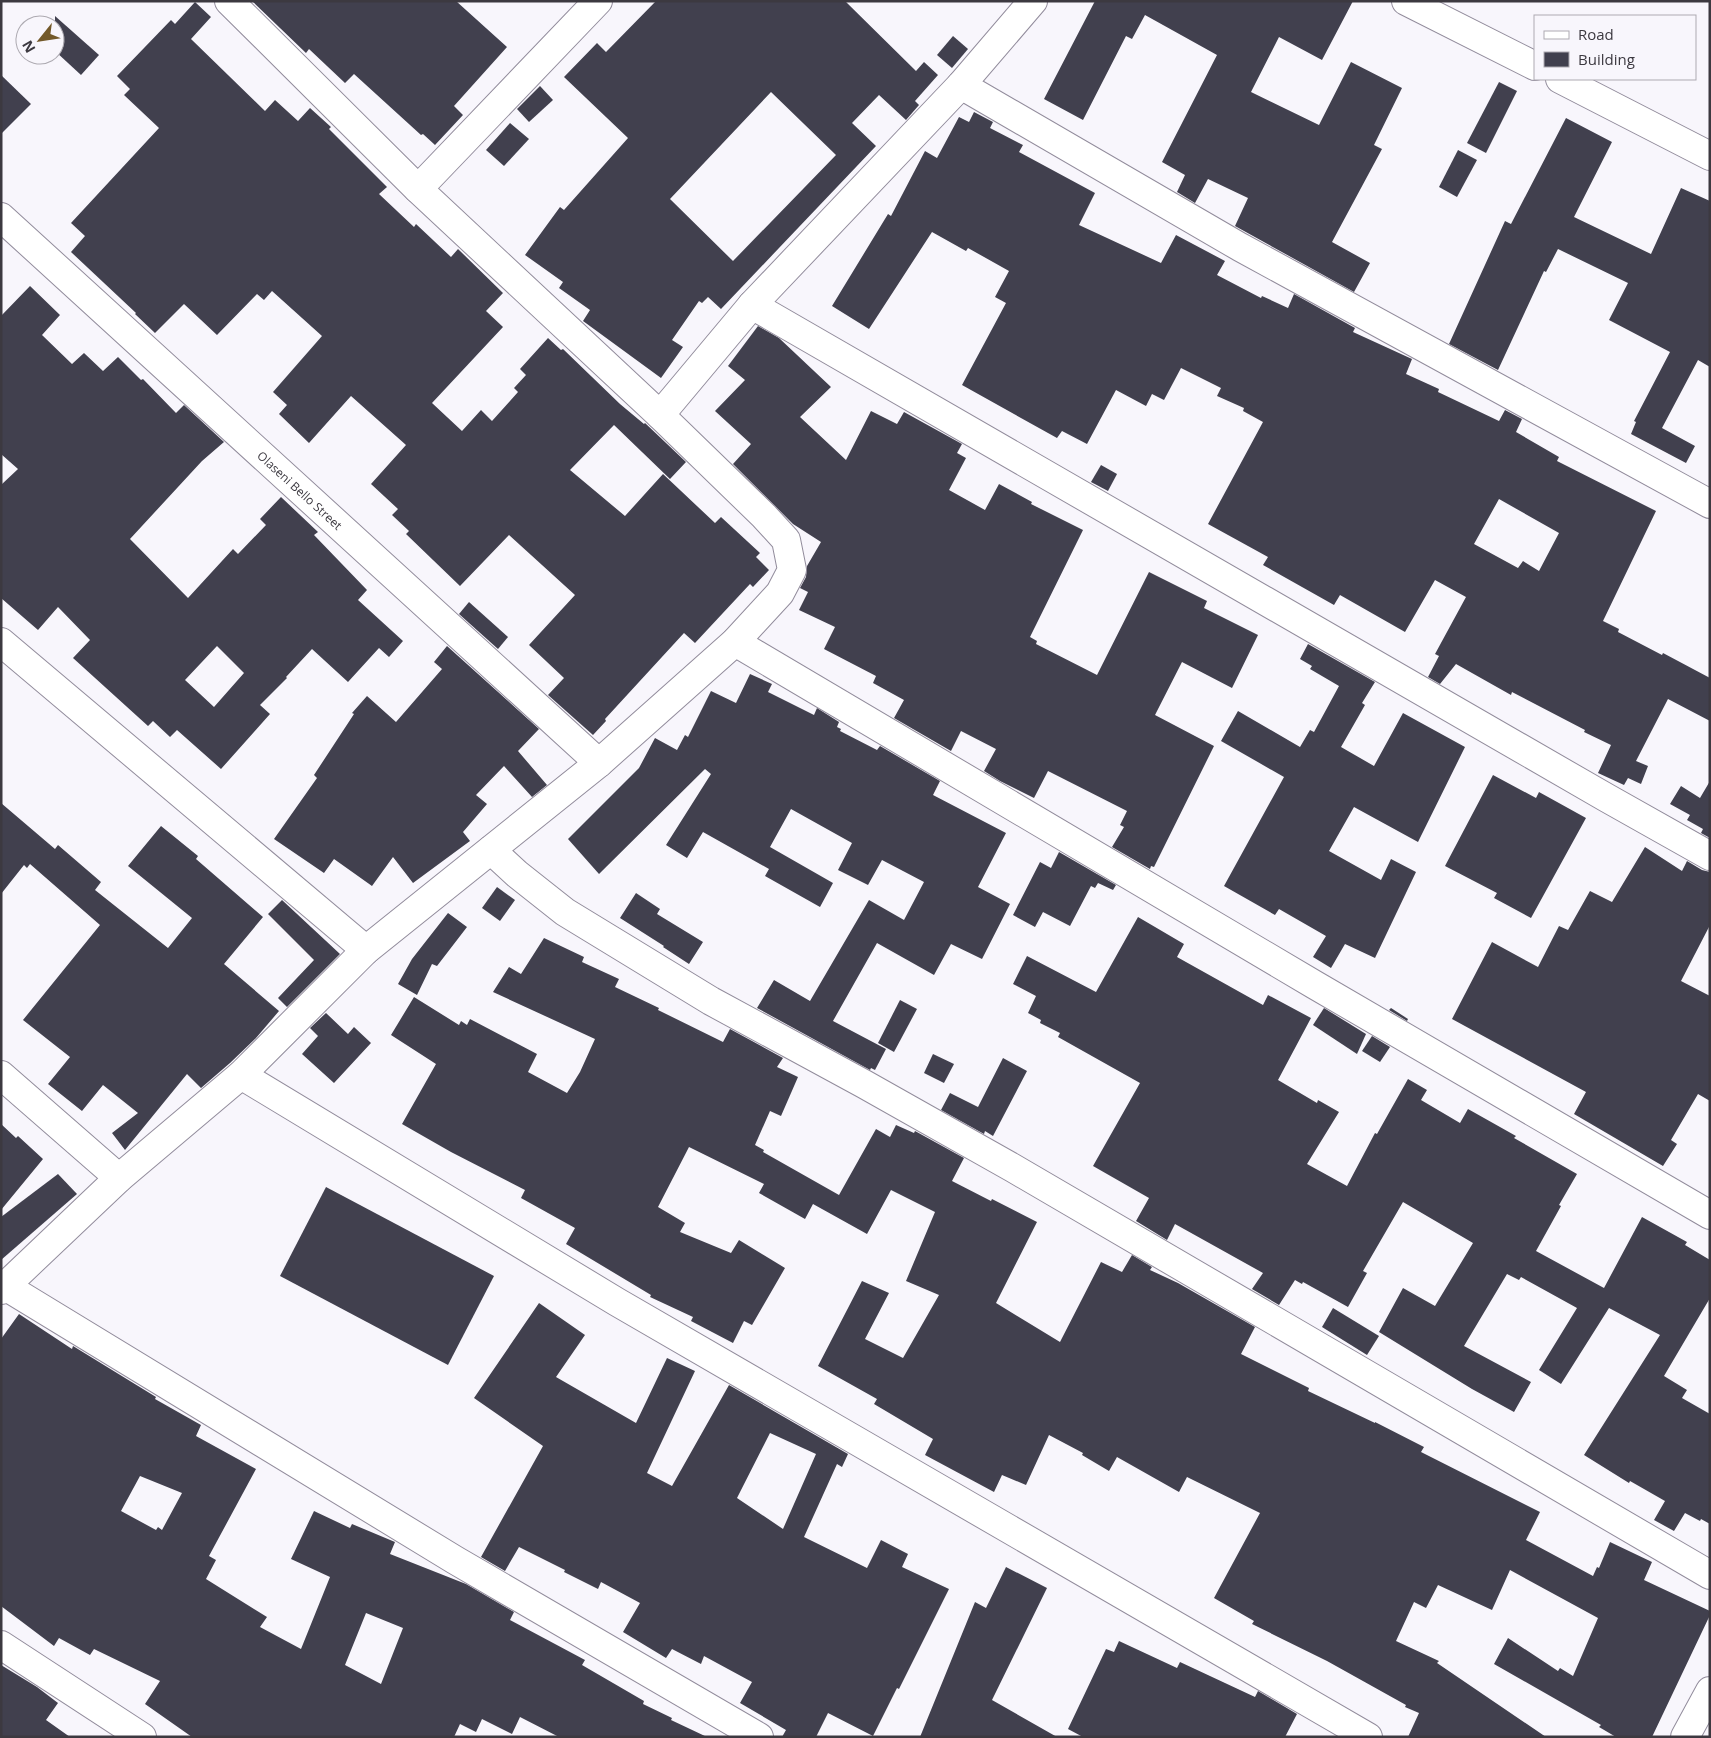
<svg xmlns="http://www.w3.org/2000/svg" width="1711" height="1738" font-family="'Open Sans',sans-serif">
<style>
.building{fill:#41404e;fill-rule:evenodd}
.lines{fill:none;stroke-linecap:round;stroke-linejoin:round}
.minor-casing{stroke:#928c9c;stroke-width:30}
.minor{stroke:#fff;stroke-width:28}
.labels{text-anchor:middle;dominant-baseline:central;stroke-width:5;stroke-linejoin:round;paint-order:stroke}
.street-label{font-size:12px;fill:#3c3940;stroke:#f8f6fc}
</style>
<rect width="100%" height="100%" fill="#f8f6fc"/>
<!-- building -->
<g class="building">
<path d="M 252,1 L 456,1 L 507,47 L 454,106 L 463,115 L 435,145 L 423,134 L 421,135 L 354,74 L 345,83 L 309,49 L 306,53 Z"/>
<path d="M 656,1 L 845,1 L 916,71 L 924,62 L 938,75 L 915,101 L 919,105 L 906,120 L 879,95 L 852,123 L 876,146 L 721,309 L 708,297 L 702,303 L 699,301 L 672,340 L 683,347 L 661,378 L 583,321 L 590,310 L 559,288 L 563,282 L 525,255 L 560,207 L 564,210 L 628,138 L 564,77 L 597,43 L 606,52 ZM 771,92 L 836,155 L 733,261 L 670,199 Z"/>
<path d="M 1095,1 L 1353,1 L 1322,60 L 1279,37 L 1251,92 L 1319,125 L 1351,62 L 1402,88 L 1374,145 L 1382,149 L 1332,242 L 1370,263 L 1354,292 L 1235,226 L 1248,198 L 1208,179 L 1195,203 L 1177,192 L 1185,175 L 1162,162 L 1217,55 L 1145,15 L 1132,39 L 1126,36 L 1083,120 L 1044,99 Z"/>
<path d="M 195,2 L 211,17 L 191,39 L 265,111 L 275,100 L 298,121 L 310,108 L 331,127 L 329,129 L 387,187 L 379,194 L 414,227 L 416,224 L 451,257 L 458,249 L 503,293 L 486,311 L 503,327 L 432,403 L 462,431 L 481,410 L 492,421 L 518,392 L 514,388 L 526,375 L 520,369 L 548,338 L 561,350 L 563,349 L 620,404 L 644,424 L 645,423 L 686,462 L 670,479 L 614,425 L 570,470 L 625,516 L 663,474 L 715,523 L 721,517 L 760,553 L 756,557 L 769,570 L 753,587 L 750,584 L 695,643 L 684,633 L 605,719 L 606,721 L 593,735 L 548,695 L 564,678 L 529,645 L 575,595 L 509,535 L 460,586 L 406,534 L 409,531 L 392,515 L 398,509 L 371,484 L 406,445 L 351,396 L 309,443 L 279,414 L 287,405 L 273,392 L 322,336 L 272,291 L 264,300 L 257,294 L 217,335 L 184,304 L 155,333 L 135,314 L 136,313 L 71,252 L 85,236 L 71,223 L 159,128 L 124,95 L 130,89 L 117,76 L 171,20 L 175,24 Z"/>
<path d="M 55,16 L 99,55 L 81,75 L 55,51 Z"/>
<path d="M 953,36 L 968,49 L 952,68 L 937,55 Z"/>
<path d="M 1,75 L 31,104 L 1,134 Z"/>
<path d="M 1499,82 L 1517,91 L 1486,153 L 1467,143 Z"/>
<path d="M 540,86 L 553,100 L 529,122 L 517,109 Z"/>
<path d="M 974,112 L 993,122 L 990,128 L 1023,145 L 1019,152 L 1095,193 L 1079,225 L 1161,263 L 1176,235 L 1225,261 L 1217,275 L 1261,298 L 1262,296 L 1288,308 L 1294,294 L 1355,328 L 1353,332 L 1412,359 L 1406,374 L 1439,389 L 1438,392 L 1499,421 L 1505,410 L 1522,419 L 1516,432 L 1559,457 L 1557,461 L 1656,511 L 1603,621 L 1619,629 L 1618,632 L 1662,655 L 1663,653 L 1710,678 L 1710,721 L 1668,699 L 1636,761 L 1648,766 L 1641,784 L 1628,778 L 1624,785 L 1598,773 L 1611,745 L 1584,732 L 1585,730 L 1512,692 L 1511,695 L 1456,664 L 1440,684 L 1428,677 L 1439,656 L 1435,654 L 1466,597 L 1435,580 L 1405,632 L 1340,595 L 1334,605 L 1263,565 L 1268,557 L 1208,524 L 1263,422 L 1243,411 L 1244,408 L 1217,396 L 1221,388 L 1181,368 L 1164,400 L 1152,394 L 1146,406 L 1116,390 L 1087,444 L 1062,431 L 1057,438 L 962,385 L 1006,303 L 995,297 L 1009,271 L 968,248 L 966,251 L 932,232 L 869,329 L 832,306 L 888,214 L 891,216 L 925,151 L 937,158 L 959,117 L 969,122 ZM 1499,499 L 1559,533 L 1539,571 L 1523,561 L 1518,568 L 1474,544 Z"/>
<path d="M 1566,118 L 1612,142 L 1574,217 L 1651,254 L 1681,188 L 1710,201 L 1710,367 L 1698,360 L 1662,428 L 1695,446 L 1686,463 L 1631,434 L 1636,422 L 1634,421 L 1670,352 L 1609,320 L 1628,283 L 1558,249 L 1546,272 L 1544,271 L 1498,370 L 1449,344 L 1505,221 L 1511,224 Z"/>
<path d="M 510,123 L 529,139 L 504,166 L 486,150 Z"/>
<path d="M 1458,150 L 1477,160 L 1457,197 L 1439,187 Z"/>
<path d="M 30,286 L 60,315 L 42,335 L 72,364 L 84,353 L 103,371 L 118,357 L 141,380 L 143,379 L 176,413 L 184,405 L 224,442 L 202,461 L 130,539 L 188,598 L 233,549 L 238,554 L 266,525 L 260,519 L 281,497 L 318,532 L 314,535 L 367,590 L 358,600 L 403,641 L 389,657 L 379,648 L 348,682 L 312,649 L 286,677 L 287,678 L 260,705 L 270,714 L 221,769 L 177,730 L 170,737 L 153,721 L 148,726 L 73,658 L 90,640 L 58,607 L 38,630 L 1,598 L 1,485 L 18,469 L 1,454 L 1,316 ZM 217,646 L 244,673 L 214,707 L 185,680 Z"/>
<path d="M 758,326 L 779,338 L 831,387 L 800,417 L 846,460 L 871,411 L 897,424 L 904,412 L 962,444 L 957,453 L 966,458 L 949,490 L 985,510 L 999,484 L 1032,502 L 1031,504 L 1083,530 L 1030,637 L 1037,641 L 1036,644 L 1097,675 L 1149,572 L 1207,601 L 1204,608 L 1258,635 L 1232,688 L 1182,662 L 1155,715 L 1214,746 L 1154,867 L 1151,866 L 1150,869 L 1112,847 L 1124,827 L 1120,825 L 1127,811 L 1048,771 L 1034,798 L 1000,781 L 984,771 L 996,749 L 961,731 L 951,751 L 894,718 L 904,700 L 873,683 L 876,676 L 824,649 L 835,627 L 799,610 L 808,592 L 800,588 L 806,577 L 807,566 L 821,542 L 793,524 L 733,464 L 751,444 L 715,411 L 745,380 L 728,366 Z"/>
<path d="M 1101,465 L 1117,474 L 1108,491 L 1091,482 Z"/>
<path d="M 469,602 L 508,637 L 498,649 L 459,614 Z"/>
<path d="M 1308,644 L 1375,682 L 1362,703 L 1365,705 L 1341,747 L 1374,766 L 1403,713 L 1465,747 L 1418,842 L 1354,807 L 1329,851 L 1381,880 L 1391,859 L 1416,872 L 1375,958 L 1345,944 L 1331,968 L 1313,957 L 1326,936 L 1279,909 L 1275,915 L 1224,886 L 1284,777 L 1221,741 L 1238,711 L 1300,747 L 1310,730 L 1314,732 L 1339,686 L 1310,669 L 1312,666 L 1300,659 Z"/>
<path d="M 447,646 L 539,729 L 518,751 L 547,785 L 532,797 L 504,766 L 476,795 L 487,804 L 463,832 L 470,841 L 413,883 L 393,857 L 372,886 L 334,859 L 324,873 L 274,839 L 317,778 L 314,775 L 354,714 L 352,713 L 367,696 L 396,722 L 442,669 L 434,662 Z"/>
<path d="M 750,674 L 772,684 L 768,692 L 814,715 L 817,708 L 839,722 L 837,727 L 841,729 L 840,731 L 877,750 L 880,746 L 940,781 L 933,795 L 1006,833 L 978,887 L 1010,904 L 982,959 L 951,944 L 934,975 L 877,943 L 833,1021 L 886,1049 L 875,1070 L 871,1068 L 870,1070 L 757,1008 L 774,980 L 810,1001 L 869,900 L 904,920 L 924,882 L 882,860 L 868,885 L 838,870 L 852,843 L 791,809 L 770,847 L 833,883 L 820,907 L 765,876 L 769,869 L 703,832 L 687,858 L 666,845 L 711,774 L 705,769 L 599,874 L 568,839 L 639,768 L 655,738 L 677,750 L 685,735 L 688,737 L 711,691 L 736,703 Z"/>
<path d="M 1493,775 L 1536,798 L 1539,792 L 1586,818 L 1531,918 L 1494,898 L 1497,893 L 1445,866 Z"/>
<path d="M 1710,781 L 1710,838 L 1701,833 L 1703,829 L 1687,820 L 1690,815 L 1670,804 L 1681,786 L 1700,798 Z"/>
<path d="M 1,803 L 55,849 L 58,845 L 101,882 L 95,890 L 168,948 L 192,918 L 128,866 L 161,826 L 198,856 L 196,859 L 263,917 L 224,964 L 279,1011 L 256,1038 L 230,1063 L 201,1088 L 187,1074 L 125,1150 L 112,1133 L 138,1113 L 103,1085 L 82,1111 L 48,1084 L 70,1057 L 23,1020 L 100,925 L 30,864 L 27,868 L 24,865 L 1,894 Z"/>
<path d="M 1645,847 L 1682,871 L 1687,861 L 1702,870 L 1710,872 L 1710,925 L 1681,981 L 1710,996 L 1710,1101 L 1698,1094 L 1671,1140 L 1677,1144 L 1663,1166 L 1574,1114 L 1586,1092 L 1452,1019 L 1492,942 L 1538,967 L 1559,926 L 1568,930 L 1590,891 L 1612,902 Z"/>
<path d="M 1059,852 L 1116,885 L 1113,890 L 1098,883 L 1095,888 L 1091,886 L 1070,926 L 1043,912 L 1035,927 L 1013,915 L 1040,862 L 1051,868 Z"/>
<path d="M 497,887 L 515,900 L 500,921 L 482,908 Z"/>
<path d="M 636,893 L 660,909 L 657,914 L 703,942 L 689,964 L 663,947 L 664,946 L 620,918 Z"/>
<path d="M 282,900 L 340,954 L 287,1007 L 278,998 L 314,960 L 268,914 Z"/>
<path d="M 448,913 L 467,927 L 437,966 L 432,964 L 417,995 L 398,984 L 412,959 Z"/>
<path d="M 1138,917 L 1184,944 L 1177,957 L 1263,1005 L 1268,995 L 1311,1018 L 1278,1080 L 1317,1103 L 1318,1100 L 1339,1112 L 1307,1164 L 1347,1186 L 1375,1133 L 1377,1134 L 1408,1079 L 1427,1090 L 1421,1100 L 1460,1123 L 1468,1109 L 1516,1136 L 1514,1138 L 1577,1174 L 1559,1205 L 1561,1206 L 1536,1251 L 1604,1288 L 1642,1217 L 1687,1242 L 1685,1245 L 1710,1260 L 1710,1298 L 1664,1376 L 1687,1390 L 1682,1398 L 1710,1414 L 1710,1524 L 1701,1519 L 1700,1521 L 1685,1513 L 1674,1531 L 1654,1520 L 1665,1501 L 1630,1481 L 1629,1483 L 1584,1455 L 1660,1335 L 1609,1308 L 1561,1384 L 1539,1370 L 1577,1308 L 1521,1277 L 1519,1280 L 1507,1274 L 1464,1346 L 1531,1382 L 1514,1412 L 1472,1389 L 1379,1332 L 1403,1288 L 1435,1306 L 1473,1243 L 1403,1202 L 1363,1271 L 1367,1273 L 1348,1307 L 1303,1282 L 1302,1284 L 1295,1280 L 1279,1305 L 1252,1289 L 1263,1273 L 1175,1224 L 1167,1240 L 1136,1221 L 1149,1198 L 1093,1166 L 1140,1083 L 1058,1037 L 1060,1033 L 1040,1023 L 1041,1020 L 1028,1013 L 1036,996 L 1013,984 L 1027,956 L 1096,992 Z"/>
<path d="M 544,938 L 584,957 L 582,962 L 619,979 L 615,987 L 659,1008 L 658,1010 L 723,1042 L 730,1029 L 783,1058 L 777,1067 L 798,1077 L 781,1116 L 770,1111 L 755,1145 L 764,1150 L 763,1152 L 839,1195 L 876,1129 L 890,1137 L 896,1125 L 914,1133 L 915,1131 L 964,1158 L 952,1181 L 991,1201 L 992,1199 L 1037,1222 L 996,1303 L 1060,1342 L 1101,1262 L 1122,1272 L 1132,1255 L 1152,1267 L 1150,1270 L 1178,1283 L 1255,1327 L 1241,1354 L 1309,1388 L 1308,1391 L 1375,1423 L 1375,1422 L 1424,1447 L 1421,1452 L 1540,1512 L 1526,1540 L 1593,1576 L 1597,1567 L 1599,1568 L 1610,1542 L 1652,1562 L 1644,1580 L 1710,1611 L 1710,1615 L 1652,1737 L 1616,1737 L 1599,1727 L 1601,1725 L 1494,1664 L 1508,1638 L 1558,1671 L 1560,1668 L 1573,1676 L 1598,1618 L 1510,1570 L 1492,1610 L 1438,1585 L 1426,1608 L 1414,1602 L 1396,1641 L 1439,1661 L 1437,1663 L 1546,1737 L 1408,1737 L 1419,1713 L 1405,1707 L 1406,1705 L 1327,1661 L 1252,1624 L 1254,1621 L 1214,1598 L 1260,1513 L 1187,1477 L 1179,1492 L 1117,1457 L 1109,1471 L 1082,1455 L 1083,1453 L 1049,1435 L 1026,1485 L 1002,1475 L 994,1492 L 925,1455 L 933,1439 L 874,1404 L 877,1399 L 818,1366 L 862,1281 L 889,1293 L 865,1339 L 903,1358 L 939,1295 L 906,1281 L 935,1212 L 891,1190 L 867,1234 L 813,1204 L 805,1219 L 759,1193 L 764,1184 L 689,1147 L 658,1207 L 685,1223 L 680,1232 L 731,1253 L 739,1240 L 785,1268 L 752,1325 L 744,1321 L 733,1343 L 691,1321 L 693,1317 L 650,1297 L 651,1295 L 566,1244 L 575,1228 L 521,1198 L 525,1190 L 451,1152 L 402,1124 L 436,1064 L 391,1035 L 414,997 L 459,1025 L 461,1021 L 467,1025 L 470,1019 L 537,1054 L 528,1072 L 567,1093 L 580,1072 L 595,1039 L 493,992 L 509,967 L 521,974 Z"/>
<path d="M 900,1000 L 917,1009 L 894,1052 L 878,1043 Z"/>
<path d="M 1324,1008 L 1366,1034 L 1357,1054 L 1313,1025 Z"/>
<path d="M 1391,1008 L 1408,1019 L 1407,1021 L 1389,1010 Z"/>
<path d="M 326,1013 L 348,1034 L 354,1027 L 371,1043 L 334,1083 L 302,1054 L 318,1036 L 310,1028 Z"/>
<path d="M 1372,1036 L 1390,1047 L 1380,1062 L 1362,1051 Z"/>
<path d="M 933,1054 L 954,1064 L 944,1083 L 924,1073 Z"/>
<path d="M 1003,1058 L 1027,1071 L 993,1136 L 985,1131 L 984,1134 L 941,1110 L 950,1093 L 978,1107 Z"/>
<path d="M 1,1124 L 16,1138 L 18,1136 L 43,1159 L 1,1210 Z"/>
<path d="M 58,1174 L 77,1194 L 1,1260 L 1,1217 Z"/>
<path d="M 326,1187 L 494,1276 L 448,1365 L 280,1276 Z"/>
<path d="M 539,1303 L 585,1335 L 556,1377 L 636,1423 L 667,1358 L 695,1371 L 647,1473 L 672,1486 L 729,1385 L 848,1454 L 842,1467 L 837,1464 L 804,1537 L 867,1568 L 881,1540 L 908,1554 L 902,1567 L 949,1589 L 899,1689 L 897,1688 L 873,1736 L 828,1713 L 816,1737 L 782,1737 L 786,1730 L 740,1703 L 752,1682 L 704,1656 L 701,1664 L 672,1649 L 666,1658 L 623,1632 L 640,1603 L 601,1582 L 598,1589 L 564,1572 L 565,1570 L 519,1547 L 505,1571 L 481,1557 L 543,1446 L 474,1398 ZM 770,1433 L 816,1454 L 783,1529 L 737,1498 Z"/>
<path d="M 1333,1308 L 1379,1336 L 1367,1355 L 1322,1327 Z"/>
<path d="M 19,1314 L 72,1349 L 73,1346 L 156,1397 L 155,1399 L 201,1425 L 196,1436 L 256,1469 L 209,1556 L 216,1560 L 206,1579 L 267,1617 L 260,1627 L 301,1649 L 330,1577 L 291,1559 L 314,1511 L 350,1528 L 352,1524 L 395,1542 L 390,1554 L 466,1584 L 514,1612 L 510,1620 L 585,1660 L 582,1665 L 644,1701 L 643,1704 L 672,1718 L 671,1720 L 707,1737 L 559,1737 L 520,1717 L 512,1734 L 482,1719 L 476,1732 L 460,1724 L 454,1737 L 192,1737 L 145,1704 L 160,1681 L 94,1649 L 90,1655 L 59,1638 L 54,1646 L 1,1606 L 1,1339 ZM 140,1476 L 182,1493 L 162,1530 L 158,1527 L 156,1530 L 121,1511 ZM 366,1613 L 403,1628 L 381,1684 L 345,1665 Z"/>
<path d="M 1006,1567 L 1047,1588 L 992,1700 L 1057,1737 L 920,1737 L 975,1602 L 986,1608 Z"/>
<path d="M 1119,1641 L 1177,1668 L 1180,1662 L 1255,1697 L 1258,1691 L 1297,1714 L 1285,1737 L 1083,1737 L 1068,1729 L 1106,1649 L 1114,1652 Z"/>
<path d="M 1,1665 L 37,1687 L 58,1703 L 46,1720 L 70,1737 L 1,1737 Z"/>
</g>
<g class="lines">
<defs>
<g id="minor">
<path d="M 1406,1 L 1535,66"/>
<path d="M 1560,79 L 1710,156"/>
<path d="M 961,85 L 1240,247 L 1710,504"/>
<path d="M 418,189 L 598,1"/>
<path id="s1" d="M 1,217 L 599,763"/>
<path d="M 752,305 L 1607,798 L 1710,856"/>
<path d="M 660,415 L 752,305 L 961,85 L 1033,1"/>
<path d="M 1,642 L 366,950"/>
<path d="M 735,642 L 1315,985 L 1710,1215"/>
<path d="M 491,850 L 517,874 L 565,912 L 711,1001 L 864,1084 L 1013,1168 L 1710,1575"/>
<path d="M 1,1075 L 119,1178"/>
<path d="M 241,1075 L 617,1302 L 1368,1737"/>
<path d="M 5,1286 L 455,1560 L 759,1737"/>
<path d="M 1,1290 L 119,1178 L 241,1075 L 366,950 L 599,763 L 735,642 L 780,593 L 792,570 L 786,540 L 764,516 L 660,415 L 418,189 L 229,1"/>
<path d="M 1,1645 L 142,1737"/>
<path d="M 1685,1737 L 1710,1691"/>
</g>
</defs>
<!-- minor casing -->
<use href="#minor" class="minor-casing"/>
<!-- minor -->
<use href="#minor" class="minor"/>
</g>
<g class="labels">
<!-- street labels -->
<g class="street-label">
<text stroke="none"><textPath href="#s1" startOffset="405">Olaseni Bello Street</textPath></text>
</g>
</g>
<!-- border -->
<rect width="1711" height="1738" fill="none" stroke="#3c3940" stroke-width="5"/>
<!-- legend -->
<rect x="1534" y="15" width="162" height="65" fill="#f8f6fc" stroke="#adaab1"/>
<rect x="1544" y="31" width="25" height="8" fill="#ffffff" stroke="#adaab1"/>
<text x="1578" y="40" font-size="15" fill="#3c3940">Road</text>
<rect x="1544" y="52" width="25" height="15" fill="#41404e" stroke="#adaab1"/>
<text x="1578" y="65" font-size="15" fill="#3c3940">Building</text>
<!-- north arrow -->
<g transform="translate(40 40) rotate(240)"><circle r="24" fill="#f8f6fc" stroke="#adaab1"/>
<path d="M0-4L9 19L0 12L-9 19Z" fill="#73592a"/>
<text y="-8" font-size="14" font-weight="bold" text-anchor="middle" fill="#3c3940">N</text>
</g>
</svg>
